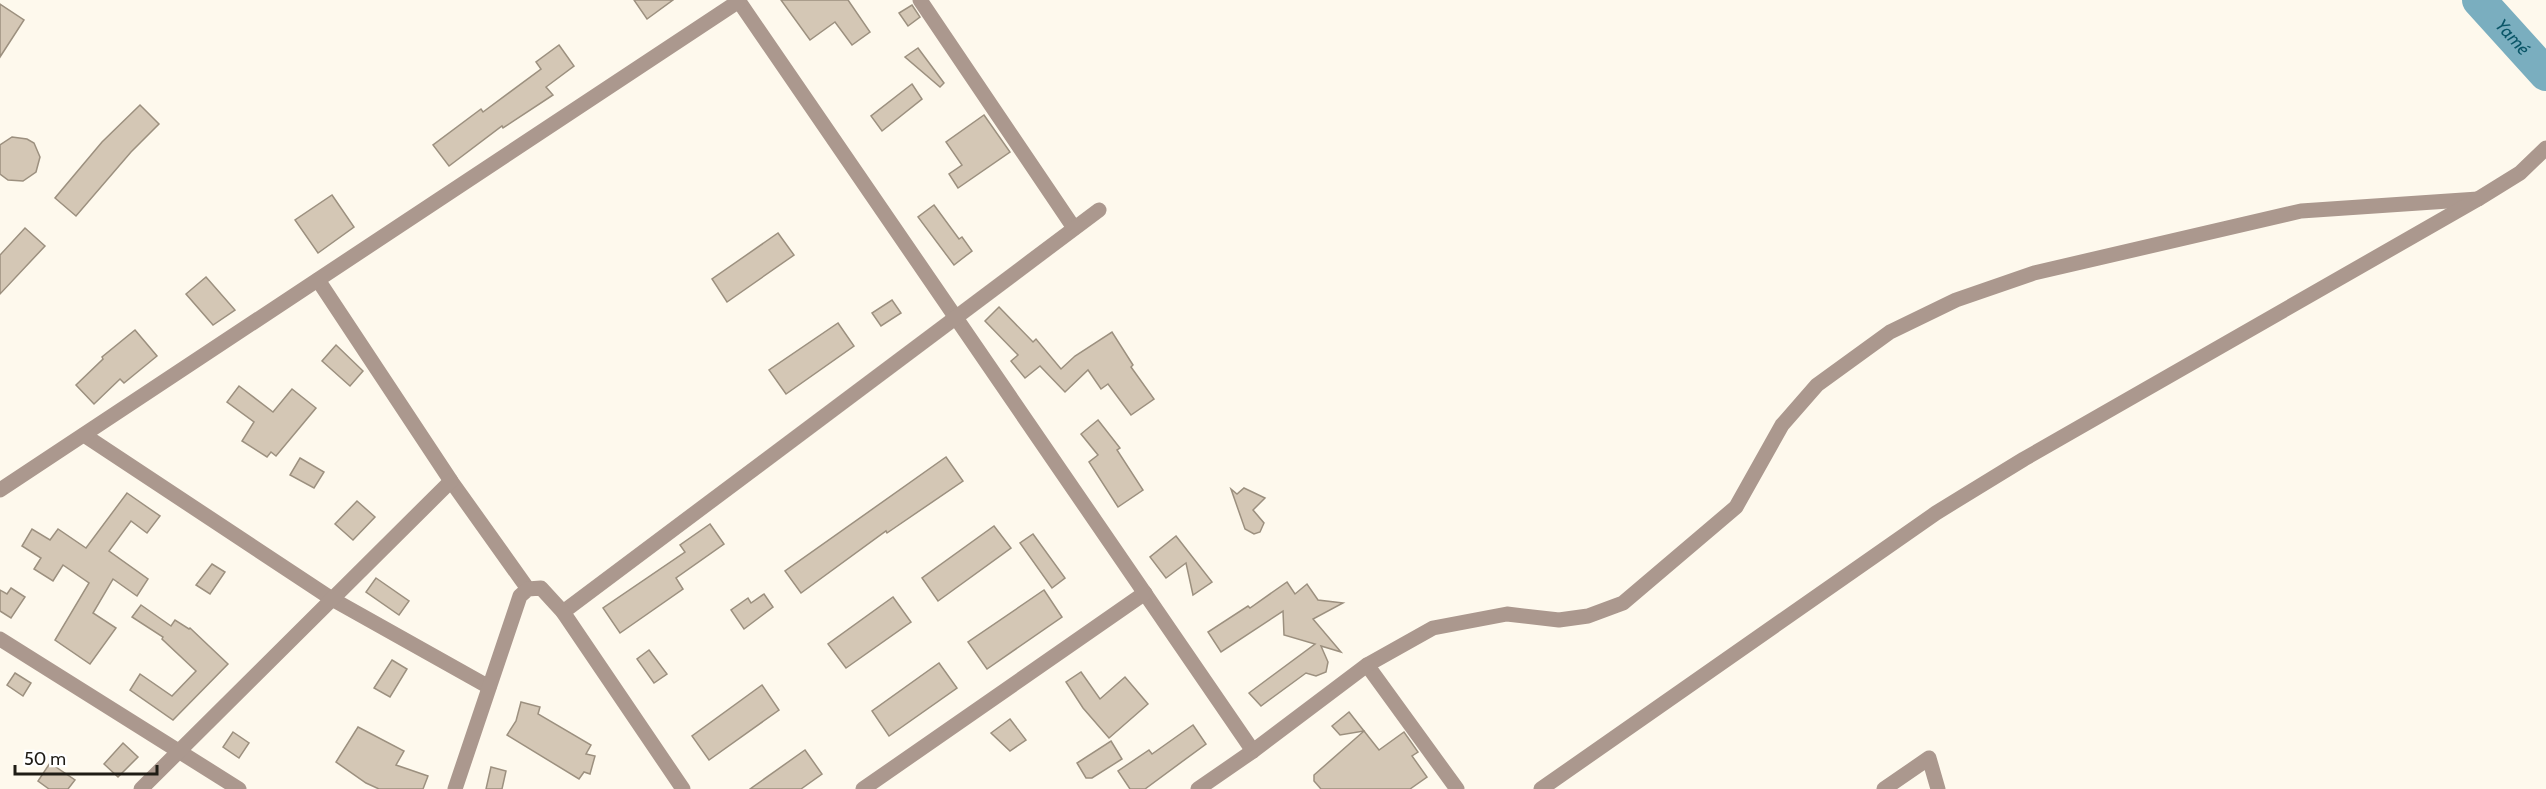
<svg xmlns="http://www.w3.org/2000/svg" width="2546" height="789" font-family="Cabin,sans-serif">
<style>
.lines{fill:none;stroke-linecap:round;stroke-linejoin:round}
.river{stroke:#7aaebf;stroke-width:34}
.building{fill:#d4c7b5;stroke:#9c907f;stroke-width:1.5}
.minor{stroke:#ab988e;stroke-width:15}
.labels{text-anchor:middle;dominant-baseline:central;stroke-width:6;stroke-linejoin:round;paint-order:stroke}
.water-label{font-size:18px;font-style:italic;fill:#0b5668;stroke:#fff}
</style>
<rect width="100%" height="100%" fill="#fef9ed"/>
<g class="lines">
<!-- river -->
<path class="river" id="s1" d="M 2479,0 L 2546,74"/>
</g>
<!-- building -->
<g class="building">
<path d="M 634,0 L 673,0 L 647,19 Z"/>
<path d="M 781,0 L 848,0 L 870,32 L 852,45 L 835,22 L 810,40 Z"/>
<path d="M 0,4 L 24,20 L 0,57 Z"/>
<path d="M 912,5 L 920,17 L 908,26 L 899,13 Z"/>
<path d="M 559,45 L 574,66 L 546,87 L 553,95 L 503,128 L 502,126 L 449,166 L 433,145 L 481,109 L 483,112 L 541,69 L 536,62 Z"/>
<path d="M 918,48 L 944,83 L 940,87 L 905,57 Z"/>
<path d="M 912,84 L 922,99 L 882,131 L 871,116 Z"/>
<path d="M 140,105 L 159,124 L 131,152 L 76,216 L 55,198 L 102,142 Z"/>
<path d="M 984,115 L 1010,152 L 958,188 L 949,174 L 962,165 L 946,142 Z"/>
<path d="M 12,137 L 27,139 L 34,143 L 40,157 L 36,172 L 23,181 L 8,180 L 0,174 L 0,145 Z"/>
<path d="M 332,195 L 354,227 L 318,253 L 295,220 Z"/>
<path d="M 934,205 L 959,239 L 962,237 L 972,251 L 954,265 L 918,217 Z"/>
<path d="M 25,228 L 45,246 L 0,294 L 0,255 Z"/>
<path d="M 778,233 L 794,255 L 727,302 L 712,279 Z"/>
<path d="M 206,277 L 235,310 L 213,325 L 186,294 Z"/>
<path d="M 892,300 L 901,313 L 881,326 L 872,313 Z"/>
<path d="M 999,307 L 1033,342 L 1036,339 L 1061,369 L 1075,356 L 1112,332 L 1133,365 L 1131,367 L 1154,399 L 1131,415 L 1108,384 L 1101,389 L 1088,370 L 1065,392 L 1040,366 L 1025,378 L 1011,361 L 1018,355 L 985,321 Z"/>
<path d="M 838,323 L 854,346 L 786,394 L 769,370 Z"/>
<path d="M 135,330 L 157,356 L 124,383 L 120,379 L 94,404 L 76,385 L 103,359 L 102,357 Z"/>
<path d="M 336,345 L 363,371 L 350,386 L 322,361 Z"/>
<path d="M 239,386 L 273,412 L 292,389 L 316,408 L 276,456 L 271,452 L 267,457 L 242,441 L 254,422 L 227,402 Z"/>
<path d="M 1098,420 L 1120,448 L 1117,450 L 1143,490 L 1118,507 L 1089,462 L 1098,455 L 1081,434 Z"/>
<path d="M 946,457 L 963,481 L 887,533 L 886,531 L 801,593 L 785,571 Z"/>
<path d="M 300,458 L 324,472 L 314,488 L 290,475 Z"/>
<path d="M 1244,488 L 1265,498 L 1253,510 L 1264,523 L 1260,532 L 1254,534 L 1245,529 L 1231,489 L 1237,494 Z"/>
<path d="M 127,493 L 160,516 L 147,533 L 131,521 L 109,551 L 148,579 L 137,596 L 113,579 L 93,613 L 116,628 L 90,664 L 55,640 L 89,583 L 63,565 L 53,581 L 34,569 L 41,558 L 22,546 L 32,529 L 50,540 L 58,529 L 86,548 Z"/>
<path d="M 357,501 L 375,517 L 353,540 L 335,524 Z"/>
<path d="M 710,524 L 724,544 L 676,578 L 683,589 L 620,633 L 603,608 L 685,552 L 680,545 Z"/>
<path d="M 994,526 L 1011,548 L 938,601 L 922,578 Z"/>
<path d="M 1033,534 L 1065,578 L 1052,588 L 1020,543 Z"/>
<path d="M 1176,536 L 1212,582 L 1193,595 L 1186,563 L 1166,578 L 1150,557 Z"/>
<path d="M 212,564 L 225,572 L 210,594 L 196,585 Z"/>
<path d="M 376,578 L 409,601 L 399,615 L 366,592 Z"/>
<path d="M 1287,582 L 1295,594 L 1307,584 L 1318,600 L 1343,603 L 1313,619 L 1341,652 L 1321,646 L 1328,662 L 1326,672 L 1316,676 L 1306,673 L 1261,706 L 1249,693 L 1315,644 L 1284,635 L 1283,611 L 1221,652 L 1208,632 L 1248,606 L 1250,608 Z"/>
<path d="M 11,588 L 25,597 L 11,618 L 0,611 L 0,590 L 7,594 Z"/>
<path d="M 1044,590 L 1062,617 L 987,669 L 968,642 Z"/>
<path d="M 764,594 L 773,607 L 744,629 L 731,610 L 748,598 L 751,603 Z"/>
<path d="M 893,597 L 911,622 L 846,668 L 828,644 Z"/>
<path d="M 141,605 L 171,626 L 175,620 L 189,629 L 190,628 L 228,664 L 173,720 L 130,690 L 140,674 L 172,696 L 196,671 L 162,639 L 163,637 L 132,617 Z"/>
<path d="M 649,650 L 667,674 L 654,683 L 637,659 Z"/>
<path d="M 392,660 L 407,669 L 390,697 L 374,688 Z"/>
<path d="M 939,663 L 957,688 L 889,736 L 872,711 Z"/>
<path d="M 1081,672 L 1100,699 L 1125,677 L 1148,704 L 1109,738 L 1083,708 L 1066,682 Z"/>
<path d="M 15,673 L 31,683 L 23,696 L 7,685 Z"/>
<path d="M 762,685 L 779,710 L 709,760 L 692,736 Z"/>
<path d="M 521,702 L 540,707 L 538,714 L 591,745 L 586,754 L 595,756 L 590,774 L 584,772 L 579,779 L 507,735 L 516,721 Z"/>
<path d="M 1349,712 L 1364,731 L 1340,735 L 1332,726 Z"/>
<path d="M 1010,719 L 1026,740 L 1010,751 L 991,733 Z"/>
<path d="M 1193,725 L 1206,744 L 1145,789 L 1130,789 L 1118,771 L 1149,750 L 1152,754 Z"/>
<path d="M 358,727 L 404,751 L 396,765 L 428,776 L 423,789 L 379,789 L 366,783 L 336,762 Z"/>
<path d="M 1364,731 L 1379,750 L 1404,732 L 1418,752 L 1412,756 L 1427,777 L 1410,789 L 1321,789 L 1314,781 L 1314,775 Z"/>
<path d="M 233,732 L 249,743 L 239,758 L 223,747 Z"/>
<path d="M 1111,741 L 1122,759 L 1092,778 L 1086,778 L 1077,763 Z"/>
<path d="M 123,743 L 138,757 L 118,777 L 104,764 Z"/>
<path d="M 805,750 L 822,774 L 801,789 L 750,789 Z"/>
<path d="M 50,763 L 75,780 L 68,789 L 49,789 L 38,781 Z"/>
<path d="M 491,767 L 506,771 L 502,789 L 486,789 Z"/>
</g>
<g class="lines">
<!-- minor -->
<g class="minor">
<path d="M 738,0 L 1253,751"/>
<path d="M 920,0 L 1074,228"/>
<path d="M 318,280 L 451,481 L 528,589"/>
<path d="M 84,435 L 332,599 L 489,687"/>
<path d="M 0,490 L 739,1"/>
<path d="M 563,612 L 1099,210"/>
<path d="M 0,639 L 239,789"/>
<path d="M 1367,665 L 1457,789"/>
<path d="M 141,789 L 451,481"/>
<path d="M 455,789 L 520,596 L 528,589 L 541,588 L 563,612 L 683,789"/>
<path d="M 863,789 L 1145,593"/>
<path d="M 1198,789 L 1253,751 L 1367,665 L 1433,628 L 1507,614 L 1559,620 L 1588,616 L 1623,603 L 1736,507 L 1782,425 L 1817,385 L 1890,332 L 1956,300 L 2034,273 L 2301,211 L 2478,199"/>
<path d="M 1541,789 L 1936,513 L 2024,459 L 2478,199 L 2520,173 L 2546,148"/>
<path d="M 1884,789 L 1929,758 L 1938,789"/>
</g>
</g>
<g class="labels">
<!-- water labels -->
<g class="water-label">
<text stroke="none"><textPath href="#s1" startOffset="50">Yamé</textPath></text>
</g>
</g>
<!-- scale -->
<path d="M15 765v9h142v-9" fill="none" stroke="#1f1c15" stroke-width="3"/>
<text x="24" y="765" font-size="18" fill="#1f1c15" stroke="#ffffff" stroke-width="4.5" paint-order="stroke">50 m</text>
</svg>
